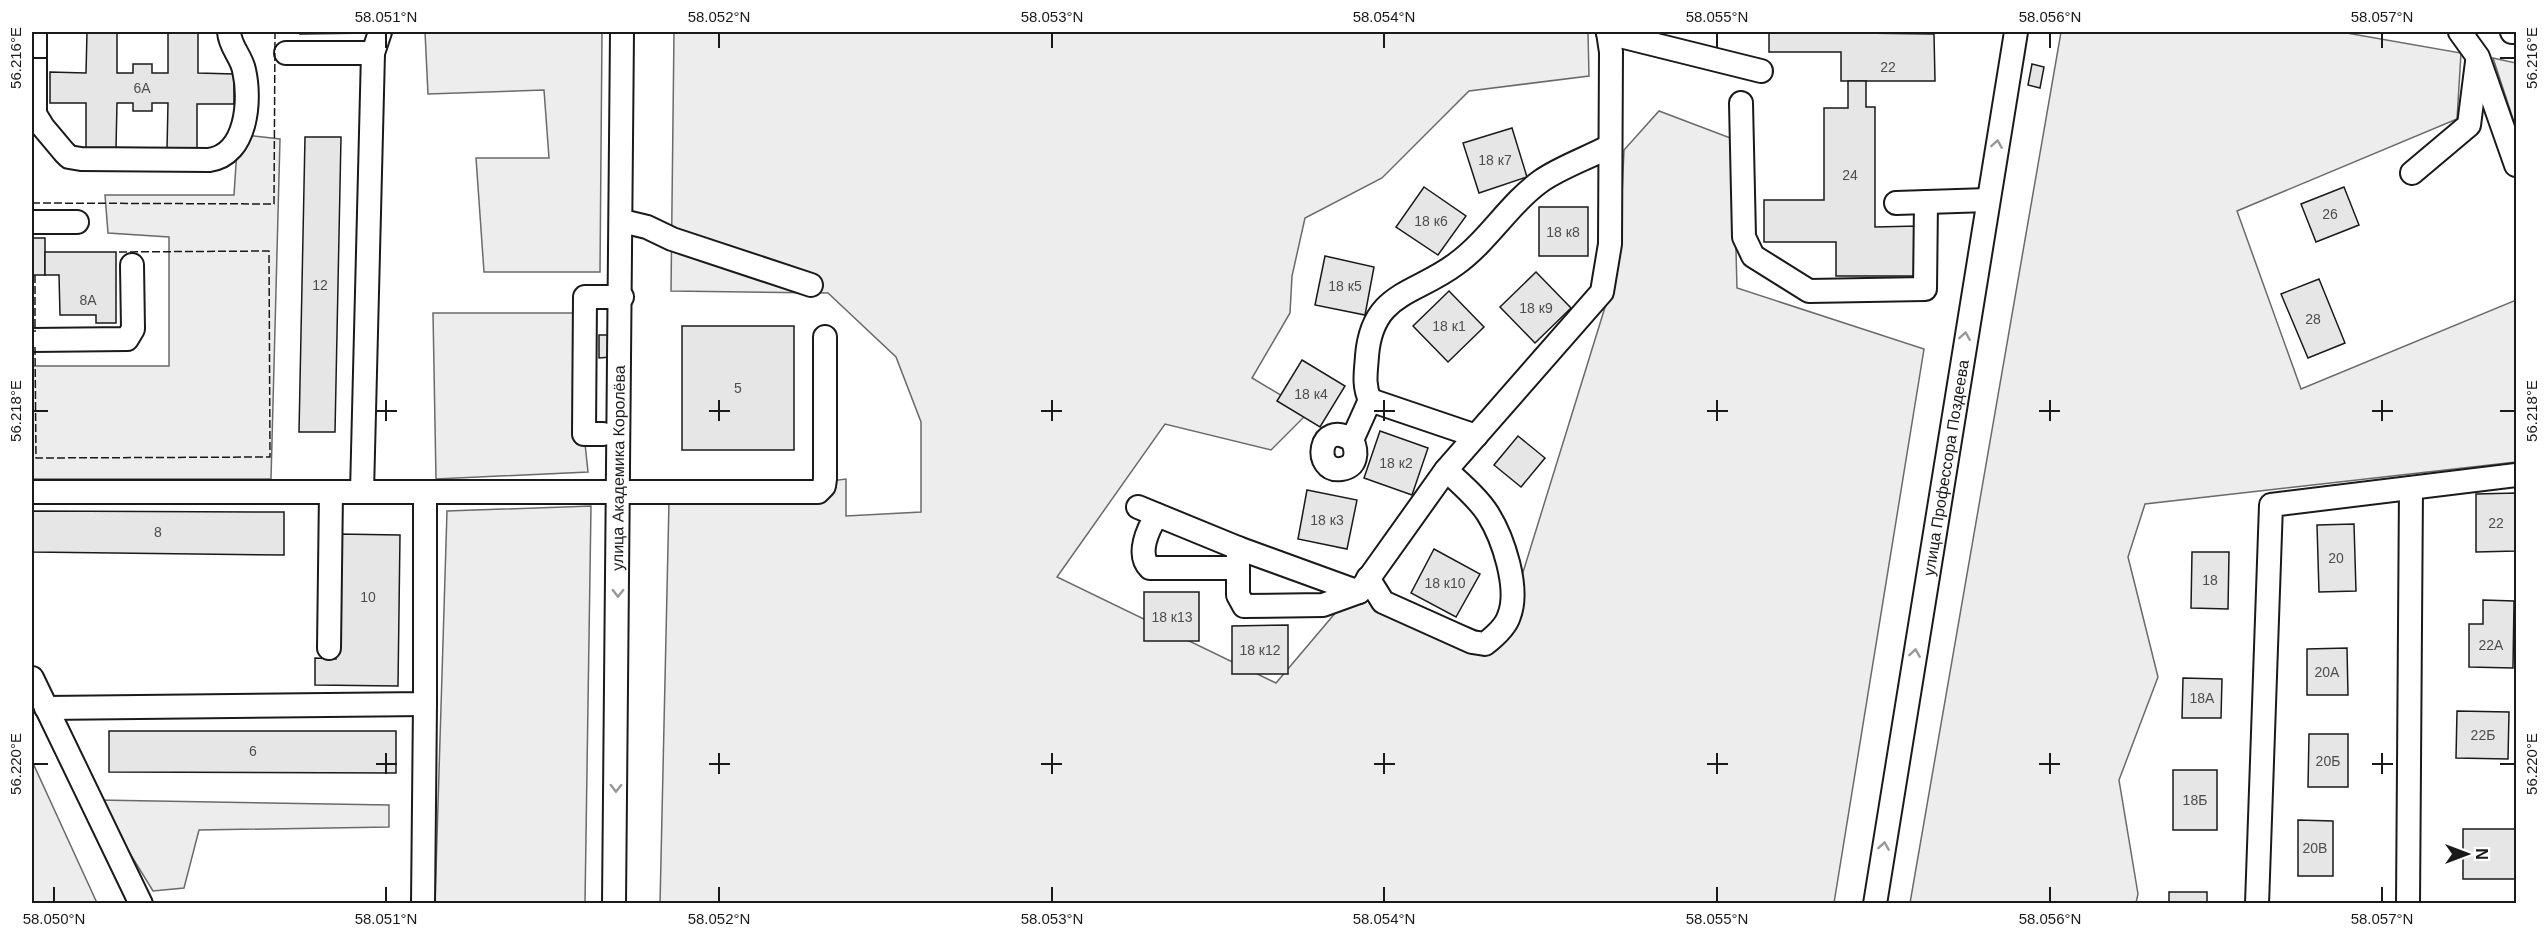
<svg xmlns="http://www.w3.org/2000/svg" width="2548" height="935" font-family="Helvetica,sans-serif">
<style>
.green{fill:#ededed;stroke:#6a6a6a;stroke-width:1.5}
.building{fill:#e6e6e6;stroke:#1a1a1a;stroke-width:1.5}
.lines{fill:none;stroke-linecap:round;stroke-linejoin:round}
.minor-casing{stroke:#1a1a1a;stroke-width:26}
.minor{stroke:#fff;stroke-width:22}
.fence{stroke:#1a1a1a;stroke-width:1.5;stroke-dasharray:8 3;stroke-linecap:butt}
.oneway{stroke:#989898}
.ticks{fill:none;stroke:#1a1a1a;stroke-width:2}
.labels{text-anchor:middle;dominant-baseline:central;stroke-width:4.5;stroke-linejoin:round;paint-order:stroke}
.number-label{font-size:14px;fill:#4d4d4d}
.street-label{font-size:16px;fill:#1a1a1a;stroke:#fff}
.neatline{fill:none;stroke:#1a1a1a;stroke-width:2}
.ticks-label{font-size:15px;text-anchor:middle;fill:#1a1a1a}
</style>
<rect width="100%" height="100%" fill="#fff"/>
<!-- green -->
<g class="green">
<path d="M 425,32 L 602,32 L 600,272 L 484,272 L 476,158 L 549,158 L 544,90 L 428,94 Z"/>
<path d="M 674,32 L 1588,32 L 1589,76 L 1469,91 L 1382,178 L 1305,218 L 1292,276 L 1290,313 L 1252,378 L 1309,412 L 1271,450 L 1165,424 L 1057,577 L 1276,683 L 1359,585 L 1502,640 L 1619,262 L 1624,150 L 1659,111 L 1733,139 L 1737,288 L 1924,349 L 1834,903 L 660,904 L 669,501 L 846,479 L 846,516 L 921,512 L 921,422 L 896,357 L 828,293 L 671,291 Z"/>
<path d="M 2061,32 L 2341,32 L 2461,53 L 2457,119 L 2237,211 L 2301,389 L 2516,300 L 2516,462 L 2145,504 L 2128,557 L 2158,677 L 2119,780 L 2138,894 L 2136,903 L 1910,903 Z"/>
<path d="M 2493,58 L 2516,63 L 2516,128 Z"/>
<path d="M 238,134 L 280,139 L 271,479 L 32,479 L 32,366 L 169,366 L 169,237 L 108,233 L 105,195 L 234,195 Z"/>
<path d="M 433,313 L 588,313 L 584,434 L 588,472 L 436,479 Z"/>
<path d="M 591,506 L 585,903 L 435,903 L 447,511 Z"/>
<path d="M 32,761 L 97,903 L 32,903 Z"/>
<path d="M 97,800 L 389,805 L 389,827 L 199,830 L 184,888 L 153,891 Z"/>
</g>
<!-- building -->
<g class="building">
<path d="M 87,32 L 117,32 L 117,73 L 133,73 L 133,64 L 152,64 L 152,73 L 168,73 L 168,32 L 198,32 L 198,73 L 234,74 L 234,104 L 197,104 L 197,150 L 167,150 L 168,103 L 152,103 L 152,111 L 133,111 L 133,103 L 117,103 L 116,148 L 86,148 L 86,103 L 50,103 L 50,72 L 86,73 Z"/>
<path d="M 300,32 L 371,32 L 371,33 L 300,34 Z"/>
<path d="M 1769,32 L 1934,34 L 1935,81 L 1841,81 L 1841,52 L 1769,52 Z"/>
<path d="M 2032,64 L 2044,67 L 2040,88 L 2028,85 Z"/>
<path d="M 1848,81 L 1866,81 L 1866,107 L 1875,107 L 1875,227 L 1919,226 L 1920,276 L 1836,276 L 1836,242 L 1764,242 L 1764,200 L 1824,200 L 1824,108 L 1848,108 Z"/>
<path d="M 1512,128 L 1527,177 L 1479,193 L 1463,143 Z"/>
<path d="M 305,137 L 341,137 L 335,432 L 299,432 Z"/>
<path d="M 1424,187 L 1466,216 L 1438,255 L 1396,227 Z"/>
<path d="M 2344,187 L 2359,225 L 2316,242 L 2301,204 Z"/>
<rect x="1539" y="207" width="49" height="49"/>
<rect x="32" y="238" width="13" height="37"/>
<path d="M 45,252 L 116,252 L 116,323 L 96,323 L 96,315 L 60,315 L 59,275 L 45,275 Z"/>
<path d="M 1325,256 L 1374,267 L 1365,315 L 1315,305 Z"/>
<path d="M 1536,272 L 1571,308 L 1535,343 L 1500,307 Z"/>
<path d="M 2319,279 L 2345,343 L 2308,358 L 2281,294 Z"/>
<path d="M 1449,291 L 1484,327 L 1448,362 L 1413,326 Z"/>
<rect x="682" y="326" width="112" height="124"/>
<path d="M 599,335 L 611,335 L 611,357 L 599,358 Z"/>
<path d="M 1302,360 L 1345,386 L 1320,427 L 1277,401 Z"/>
<path d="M 1380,431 L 1428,448 L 1412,495 L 1364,478 Z"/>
<path d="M 1518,436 L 1545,458 L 1521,487 L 1494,465 Z"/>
<path d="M 1307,490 L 1357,500 L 1347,549 L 1298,539 Z"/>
<path d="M 2516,493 L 2516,551 L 2476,552 L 2476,494 Z"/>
<path d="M 32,511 L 284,512 L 284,555 L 32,552 Z"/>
<path d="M 2354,524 L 2356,591 L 2319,592 L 2317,525 Z"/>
<path d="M 337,534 L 400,535 L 398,686 L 315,685 L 315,658 L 336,659 Z"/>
<path d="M 1434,549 L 1480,574 L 1456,617 L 1411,593 Z"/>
<path d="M 2192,552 L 2229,552 L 2228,609 L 2191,608 Z"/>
<rect x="1144" y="592" width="55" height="49"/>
<path d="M 2483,600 L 2514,601 L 2513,668 L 2469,667 L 2469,624 L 2483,624 Z"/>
<path d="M 1288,625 L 1288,674 L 1232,674 L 1232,626 Z"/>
<path d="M 2347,648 L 2348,695 L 2307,695 L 2307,649 Z"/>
<path d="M 2183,678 L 2222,679 L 2221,718 L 2182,718 Z"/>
<path d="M 2457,711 L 2509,712 L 2508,759 L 2456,758 Z"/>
<path d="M 109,731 L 396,731 L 396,773 L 109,772 Z"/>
<path d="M 2309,734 L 2348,734 L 2348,787 L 2308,787 Z"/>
<rect x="2173" y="770" width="44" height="60"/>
<path d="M 2298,820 L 2333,821 L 2333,876 L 2298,876 Z"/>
<rect x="2463" y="829" width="53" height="50"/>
<rect x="2169" y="892" width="38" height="12"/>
</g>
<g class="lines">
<defs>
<g id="minor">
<path d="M 35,32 L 35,114 L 43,127 L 64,152 L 69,157 L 81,159 L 209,160 C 247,155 251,100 244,70 C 241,56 230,47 229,32"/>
<path d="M 2460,32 L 2478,57 L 2516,165"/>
<path d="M 2512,32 L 2516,32"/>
<path d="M 1608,33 L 1761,71"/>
<path d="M 286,53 L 373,53 L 362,492"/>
<path d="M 373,53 L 380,32"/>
<path d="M 1741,103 L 1744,237 L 1753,256 L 1809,291 L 1925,289 L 1926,202"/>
<path d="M 2412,173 L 2469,125 L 2477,62"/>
<path d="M 1896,203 L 1988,200"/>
<path d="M 622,221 L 647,227 L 672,239 L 811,285"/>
<path d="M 32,222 L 77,222"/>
<path d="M 32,340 L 127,339 L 133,329 L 132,265"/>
<path d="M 1370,400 C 1363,385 1366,372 1367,356 C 1372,292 1415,295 1456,264 C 1488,241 1509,204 1541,181 C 1561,167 1588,158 1610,146"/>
<path d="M 603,434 L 584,434 L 585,297 L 622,297"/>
<path d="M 1352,440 C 1358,452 1357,467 1341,469 C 1312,473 1318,418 1352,440 L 1370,400 L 1476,436"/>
<path d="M 32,492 L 818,492 L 824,486 L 825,479 L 825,337"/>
<path d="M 1138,507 L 1238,548 L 1359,592 L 1446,470 L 1602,292 L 1610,244 L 1611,52 L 1608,32"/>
<path d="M 1157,515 C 1148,529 1136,554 1150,568 L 1238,568"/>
<path d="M 1238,548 L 1238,595 L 1244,606 L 1323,605 L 1359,592"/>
<path d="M 1368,578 L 1383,602 L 1472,642 L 1485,644 C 1494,637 1506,626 1509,616 C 1520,588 1503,538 1488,514 C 1478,498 1460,483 1446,470"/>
<path d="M 329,648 L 331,492"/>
<path d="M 32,678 L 141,904"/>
<path d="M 46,708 L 425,704 L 425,492"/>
<path d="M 423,904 L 425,704"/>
<path id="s1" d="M 614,904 L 622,32"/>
<path id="s2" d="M 1875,904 L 2016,32"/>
<path d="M 2257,904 L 2271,505 L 2516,475"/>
<path d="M 2408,904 L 2411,488"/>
</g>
</defs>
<!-- minor casing -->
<use href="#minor" class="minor-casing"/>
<!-- minor -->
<use href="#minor" class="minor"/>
<!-- fence -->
<g class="fence">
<path d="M 32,203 L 274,204 L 275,32"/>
<path d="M 35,275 L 35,332"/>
<path d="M 35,347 L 36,458 L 270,457 L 269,251 L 116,252"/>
</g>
</g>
<!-- one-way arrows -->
<defs><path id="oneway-chevron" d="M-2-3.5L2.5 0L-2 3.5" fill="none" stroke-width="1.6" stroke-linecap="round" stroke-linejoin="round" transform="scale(1.5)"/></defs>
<g class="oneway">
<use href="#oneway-chevron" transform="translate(1997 144) rotate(-81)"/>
<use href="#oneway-chevron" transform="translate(1965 336) rotate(-81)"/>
<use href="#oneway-chevron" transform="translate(618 593) rotate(91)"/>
<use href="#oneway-chevron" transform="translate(1915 653) rotate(-81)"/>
<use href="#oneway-chevron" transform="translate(616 788) rotate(91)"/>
<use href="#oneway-chevron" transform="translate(1884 846) rotate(-81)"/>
</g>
<!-- ticks -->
<path class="ticks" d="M 386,33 L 386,48M 719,33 L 719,48M 1052,33 L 1052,48M 1384,33 L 1384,48M 1717,33 L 1717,48M 2050,33 L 2050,48M 2382,33 L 2382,48M 33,58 L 48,58M 2500,58 L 2515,58M 386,400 L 386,421M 719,400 L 719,421M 1052,400 L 1052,421M 1384,400 L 1384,421M 1717,400 L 1717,421M 2050,400 L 2050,421M 2382,400 L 2382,421M 33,411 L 48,411M 376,411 L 397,411M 709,411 L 730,411M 1041,411 L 1062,411M 1374,411 L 1395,411M 1707,411 L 1728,411M 2039,411 L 2060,411M 2372,411 L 2393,411M 2500,411 L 2515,411M 386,753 L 386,774M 719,753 L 719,774M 1052,753 L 1052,774M 1384,753 L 1384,774M 1717,753 L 1717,774M 2050,753 L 2050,774M 2382,753 L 2382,774M 33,764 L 48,764M 376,764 L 397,764M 709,764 L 730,764M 1041,764 L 1062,764M 1374,764 L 1395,764M 1707,764 L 1728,764M 2039,764 L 2060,764M 2372,764 L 2393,764M 2500,764 L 2515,764M 54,887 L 54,902M 386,887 L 386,902M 719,887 L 719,902M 1052,887 L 1052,902M 1384,887 L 1384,902M 1717,887 L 1717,902M 2050,887 L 2050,902M 2382,887 L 2382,902"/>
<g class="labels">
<!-- number labels -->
<g class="number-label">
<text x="1888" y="67">22</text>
<text x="142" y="88">6А</text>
<text x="1495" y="160">18 к7</text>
<text x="1850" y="175">24</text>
<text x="2330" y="214">26</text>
<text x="1431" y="221">18 к6</text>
<text x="1563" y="232">18 к8</text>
<text x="320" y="285">12</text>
<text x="1345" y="286">18 к5</text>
<text x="88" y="300">8А</text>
<text x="1536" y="308">18 к9</text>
<text x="2313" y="319">28</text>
<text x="1449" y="326">18 к1</text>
<text x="738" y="388">5</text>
<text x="1311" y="394">18 к4</text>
<text x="1396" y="463">18 к2</text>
<text x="1327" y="520">18 к3</text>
<text x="2496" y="523">22</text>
<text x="158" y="532">8</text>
<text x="2336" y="558">20</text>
<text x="2210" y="580">18</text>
<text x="1445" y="583">18 к10</text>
<text x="368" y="597">10</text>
<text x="1172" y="617">18 к13</text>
<text x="2491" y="645">22А</text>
<text x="1260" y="650">18 к12</text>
<text x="2327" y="672">20А</text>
<text x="2202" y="698">18А</text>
<text x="2483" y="735">22Б</text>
<text x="253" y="751">6</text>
<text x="2328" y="761">20Б</text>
<text x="2195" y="800">18Б</text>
<text x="2315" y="848">20В</text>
</g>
<!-- street labels -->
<g class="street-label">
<text stroke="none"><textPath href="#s2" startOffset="442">улица Профессора Поздеева</textPath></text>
<text stroke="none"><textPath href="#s1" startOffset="436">улица Академика Королёва</textPath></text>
</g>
</g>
<!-- border -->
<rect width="2548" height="935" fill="none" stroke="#ffffff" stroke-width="66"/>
<!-- north arrow -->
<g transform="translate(2467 854) rotate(90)" stroke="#ffffff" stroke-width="4.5" paint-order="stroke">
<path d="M0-4.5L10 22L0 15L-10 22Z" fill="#1a1a1a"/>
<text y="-9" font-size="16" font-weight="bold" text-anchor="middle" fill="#1a1a1a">N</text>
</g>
<rect x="33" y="33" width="2482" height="869" class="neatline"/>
<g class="ticks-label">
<text x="386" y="22">58.051°N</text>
<text x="719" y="22">58.052°N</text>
<text x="1052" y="22">58.053°N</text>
<text x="1384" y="22">58.054°N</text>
<text x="1717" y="22">58.055°N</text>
<text x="2050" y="22">58.056°N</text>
<text x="2382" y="22">58.057°N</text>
<text transform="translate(2532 58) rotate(-90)" y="5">56.216°E</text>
<text transform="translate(16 58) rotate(-90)" y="5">56.216°E</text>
<text transform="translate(2532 411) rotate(-90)" y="5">56.218°E</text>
<text transform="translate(16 411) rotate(-90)" y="5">56.218°E</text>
<text transform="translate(2532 764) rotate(-90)" y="5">56.220°E</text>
<text transform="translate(16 764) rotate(-90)" y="5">56.220°E</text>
<text x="54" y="924">58.050°N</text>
<text x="386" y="924">58.051°N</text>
<text x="719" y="924">58.052°N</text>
<text x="1052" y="924">58.053°N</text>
<text x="1384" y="924">58.054°N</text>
<text x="1717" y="924">58.055°N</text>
<text x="2050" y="924">58.056°N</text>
<text x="2382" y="924">58.057°N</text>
</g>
</svg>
